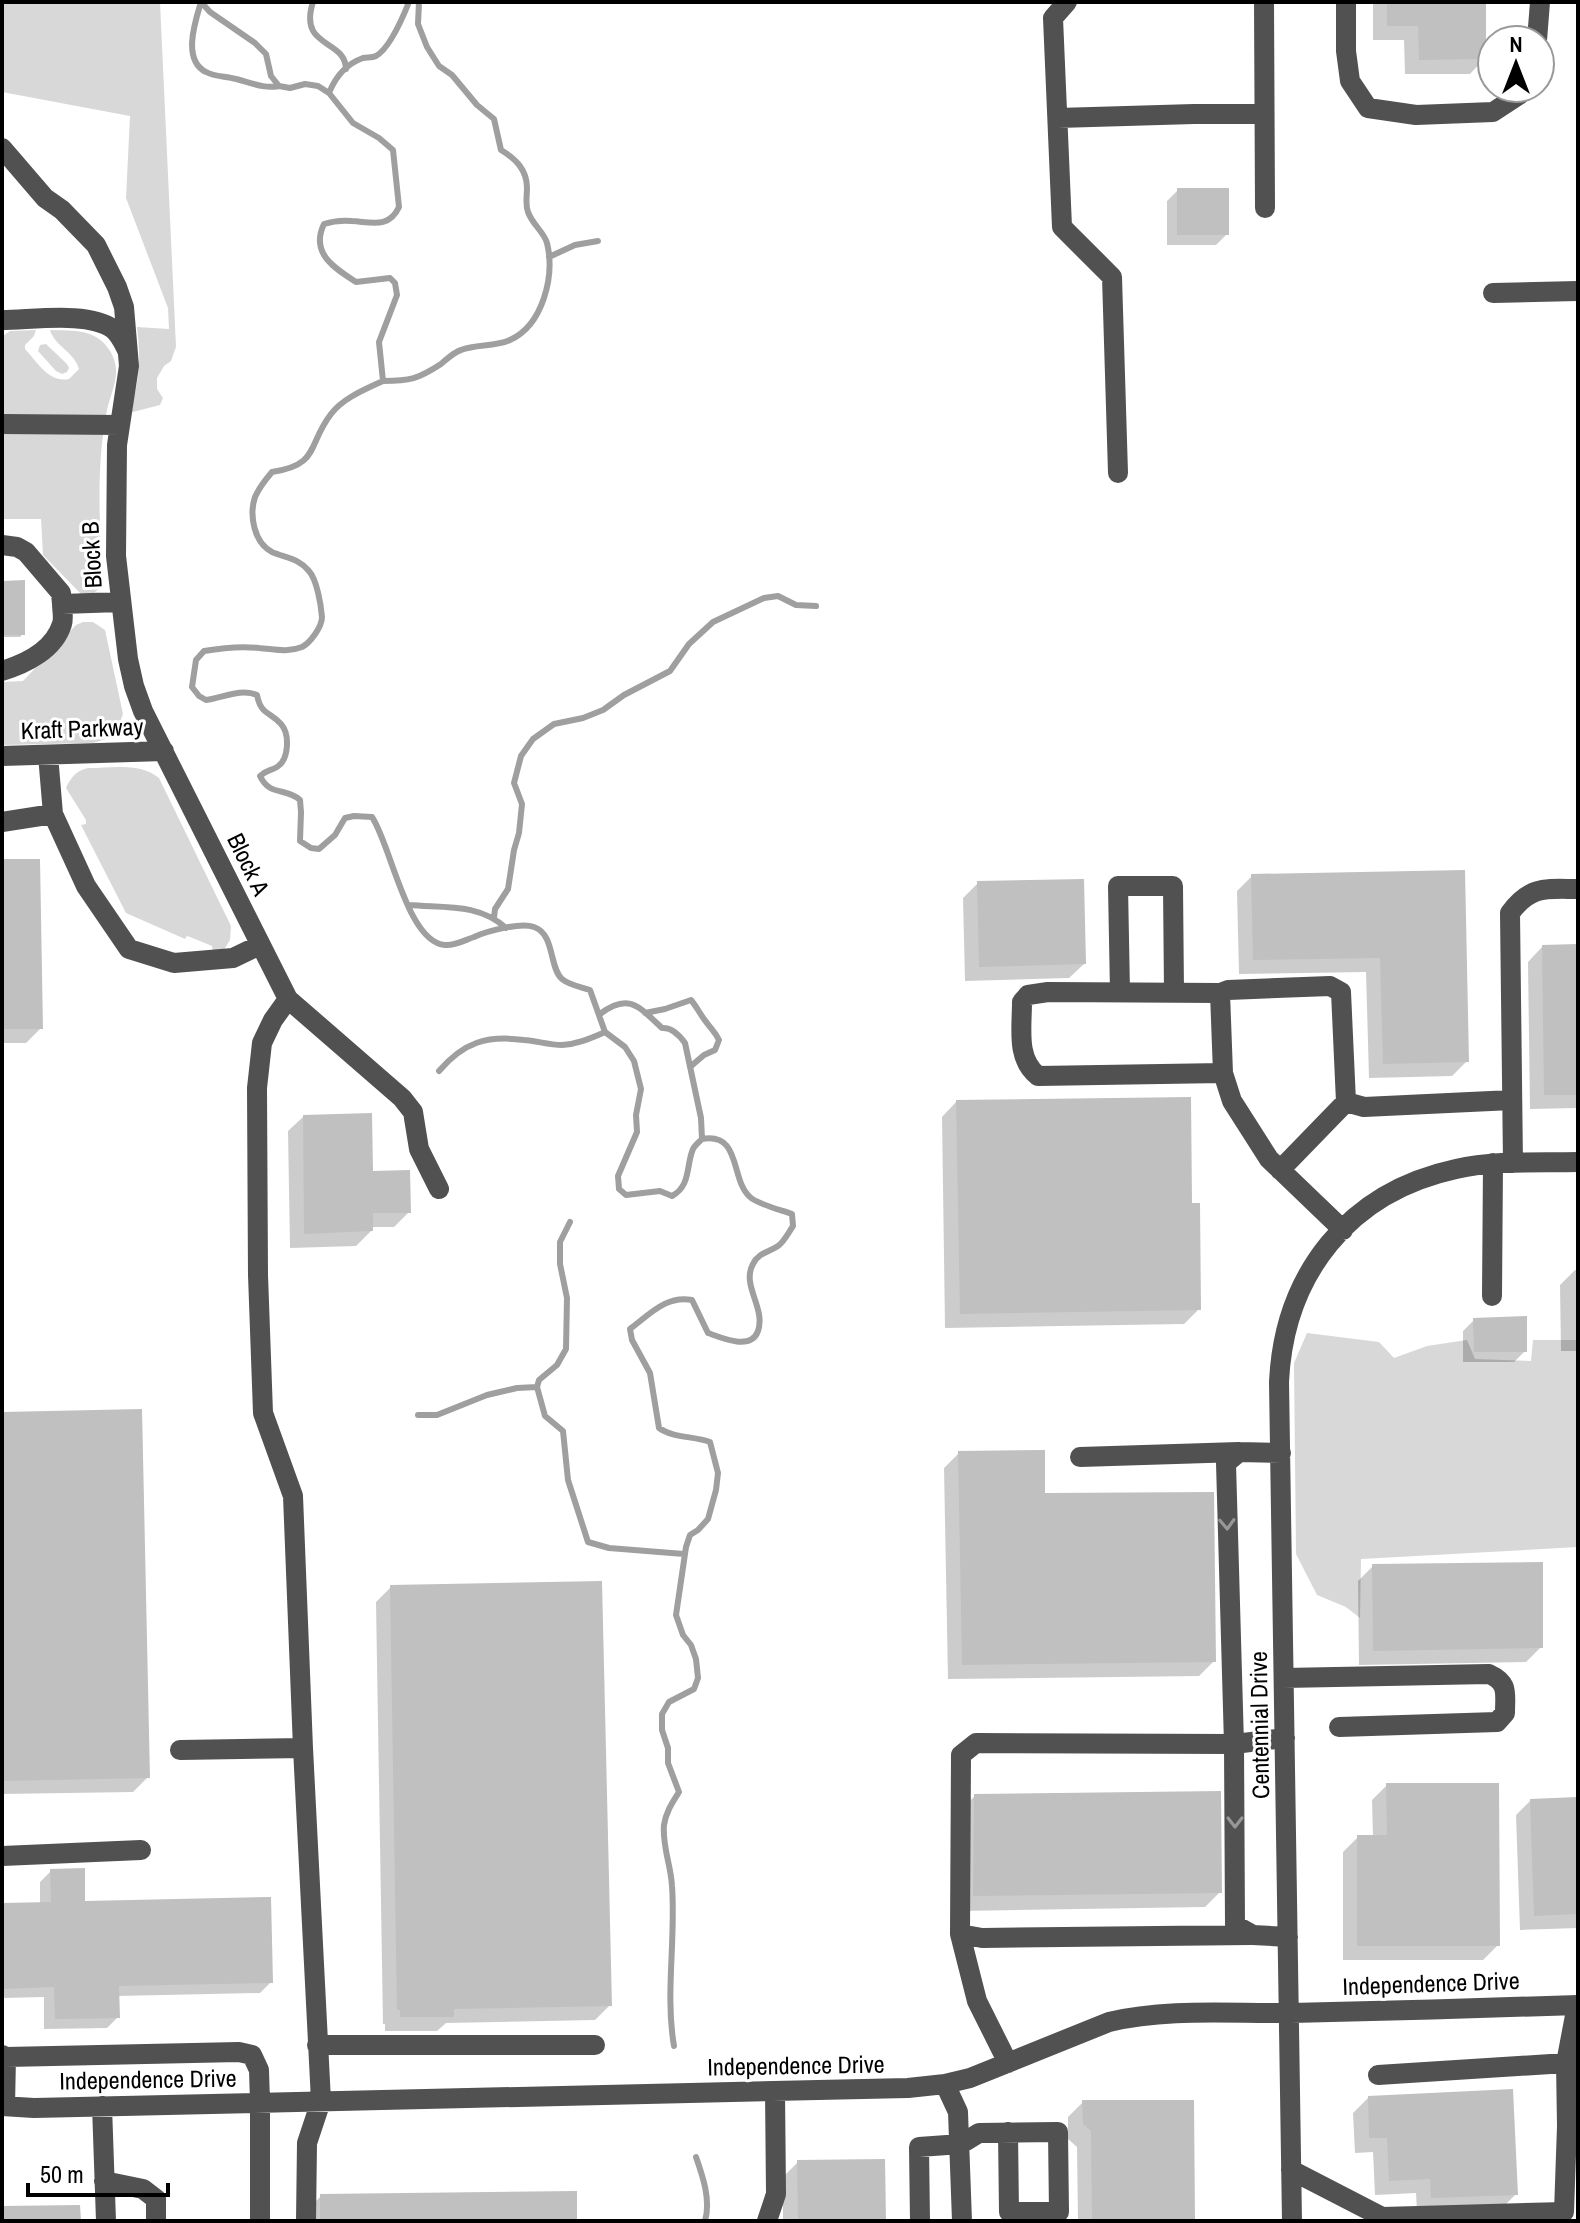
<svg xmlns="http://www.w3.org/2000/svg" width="1580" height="2223" font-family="'Archivo Narrow',sans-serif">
  <rect width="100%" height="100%" fill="#fff"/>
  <path fill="#d8d8d8" d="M2,2h158l16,345 -5,14 -7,5 -7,12v11l6,9 -3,7 -31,8c11,-33 12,-51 8,-86l32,2 -1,-21 -42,-110 4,-82 -128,-24z
    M36,330l-2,6 -9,9v4c13,14 24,34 44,30l10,-10c-5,-18 -24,-22 -29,-39 23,1 46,-2 60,21 14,23 0,40 -4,64 -10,55 -6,110 -4,166l2,4 -10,8 -13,1 -38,-39 -2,-36h-39v-178l1,-5 7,-5z
    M46,344l21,20 2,4 -2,4 -5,2 -6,-3 -18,-20 2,-6z
    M83,622h10l12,8 18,84 -6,16 -8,8 -16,5 -91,2v-63l21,-1 53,-56z
    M88,768c23,0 52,-6 71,10l72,148 -1,14 -8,13 -9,-1 -1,-6 -22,-9 -3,-1 -2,3 -59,-26 -45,-88 5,-1v-4l-20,-32c5,-11 10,-17 22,-20z
    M1307,1333l72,9 15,16 33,-12 40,-6 8,19 56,2 2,-21h45v207l-217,12 -1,59 -14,-11 -29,-12 -21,-41 -2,-191z"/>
  <path fill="#0003" d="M1373,2h111v57l-14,15h-65l-1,-34h-31z
    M1178,190l49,44 -11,11h-49v-44z
    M2,583l21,51 -3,3h-18z
    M2,861l39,167 -15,15h-24z
    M1463,872l4,189 -15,15 -83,2 -3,-106 -127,2 -2,-83 15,-15z
    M978,883l106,81 -15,14 -104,3 -2,-83z
    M1578,946v162l-48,1 -2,-147 14,-15z
    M956,1102l234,103 9,104 -15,15 -239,4 -3,-211z
    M303,1117l68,56 38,39 -15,15h-23v4l-15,15 -66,2 -2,-117z
    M1575,1270h3v81h-17l-1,-66z
    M1474,1320l51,31 -11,11h-51v-31z
    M2,1414l146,363 -15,15 -131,2z
    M959,1453l84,42 171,166 -15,15 -251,3 -4,-211z
    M1373,1566l168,81 -15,15 -167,3 -1,-84z
    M391,1587l219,418 -15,15 -149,3 -9,8h-52v-7h-2l-7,-422z
    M1387,1785l111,160 -15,15h-140v-108l15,-15h15l-1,-37z
    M975,1796l245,96 -15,15 -246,4 1,-101z
    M1578,1799v129l-58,2 -4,-115 15,-15z
    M51,1871l32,32 188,79 -11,11 -143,3 1,21 -11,11 -63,1v-32l-42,1v-93l38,-1v-22z
    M1368,2098l148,96 -15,15 -84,3 -1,-19 -41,2 -2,-43 -18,1 -2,-40z
    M1083,2102l110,119h-115l-1,-74 -9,-8v-22z
    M798,2162l86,59h-101v-44z
    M321,2196l254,25h-269v-10z"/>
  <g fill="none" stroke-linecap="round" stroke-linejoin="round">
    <path stroke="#9f9f9f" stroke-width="6" d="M201,2l9,10 45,31 11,11 5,22 8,10 11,2 15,-4 13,2 11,7 24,30 26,15 14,12 6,57c-10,22 -28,15 -47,14 -10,-1 -19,0 -28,3 -14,29 10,44 32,58l34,-4 5,5 2,12 -18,47 4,39c-17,8 -40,17 -52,33 -24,31 -11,51 -59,58 -6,7 -13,16 -17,25 -6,18 -1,46 17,55 14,6 26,6 37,19 8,9 12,34 13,46 0,10 -12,26 -20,30 -15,6 -28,2 -43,1 -17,-2 -38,0 -55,3l-8,9 -4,27 7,9 7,4c17,-2 34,-12 51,-5 4,20 12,16 24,29 9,10 8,36 -4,43 -7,4 -11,3 -17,9 10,21 26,11 40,24l1,12 -1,29 11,7 8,1 16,-14 10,-17 9,-2 18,1c19,28 35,125 73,128 10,1 20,-5 29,-8 13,-6 47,-15 60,-10 21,7 15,41 28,52 7,6 19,8 28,11l15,42 20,15 9,14 7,28 -5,26 1,17 -19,44 1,13 7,6 34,-4 12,5c19,-10 14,-31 21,-47 2,-4 6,-7 9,-10 40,-7 28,41 48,58 7,7 31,13 42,17l1,12c-4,6 -9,16 -15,20 -9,6 -20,7 -25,18 -12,21 13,44 5,67 -7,20 -36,7 -50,2l-16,-33c-26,-5 -43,15 -62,29l2,11 18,33 9,55c14,10 35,8 51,14l8,31 -2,17 -8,29 -10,11 -8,5 -4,12 -10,68 7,20 8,10 5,14 2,19 -4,11 -25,13 -7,12v16l6,18v15l11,29c-7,11 -13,20 -15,33 -2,21 7,40 8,61 4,53 -7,108 2,160
      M201,2c-6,20 -19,58 5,70 9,5 20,4 30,7 16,4 28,10 43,7
      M313,2c-15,47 32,36 33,67
      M329,93c6,-15 17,-29 34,-35 4,-1 9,0 13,-2 14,-8 27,-39 33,-54
      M549,257l26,-12 23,-4
      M383,381c27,0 35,-2 58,-17 6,-5 13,-12 20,-14 15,-6 34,-3 49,-10 33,-15 45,-64 37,-97 -3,-11 -15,-19 -19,-31 -3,-8 -1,-15 -1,-24 0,-18 -11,-29 -26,-38l-7,-31 -17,-14 -25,-30 -13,-9 -12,-19 -9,-23 1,-22
      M409,905c35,3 70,-2 97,23
      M494,918l1,-9 13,-20 6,-39 5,-17 3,-29 -8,-21 7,-27 12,-17 21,-15 29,-6 20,-8 21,-15 46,-24 19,-27 24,-22 51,-24 14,-2 18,9 20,1
      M645,1013l20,-4 26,-9c6,7 10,16 16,23 5,7 8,9 12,17l-4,10 -11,5 -14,12
      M600,1014c29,-22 39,-7 62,14 10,-1 18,8 23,15l16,75 1,21
      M439,1071c25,-29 48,-36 85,-31 13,1 25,5 38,5 16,-1 29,-7 43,-13
      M570,1222l-10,20v22l7,34 -1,51 -9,16 -18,15 -2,7 8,29 18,15 5,49 20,62 21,6 75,6
      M418,1415h19l50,-20 30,-7 20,-1
      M696,2157c7,20 15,43 9,64"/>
  </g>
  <path fill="#c0c0c0" d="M1387,2h99v57l-67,1 -1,-34h-31z
    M1177,188h52v47h-52z
    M25,580v55h-23v-54z
    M2,859h38l3,170h-41z
    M1465,870l4,192 -86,2 -3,-106 -127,2 -2,-86z
    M1084,879l2,85 -107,3 -2,-86z
    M1578,944v151h-34l-2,-150z
    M1191,1097l1,106h8l1,107 -241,4 -4,-214z
    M372,1113l1,58 37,-1 1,43h-38v18l-69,3 -1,-119z
    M1527,1316v36h-53l-1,-34z
    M142,1409l8,369 -148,3v-369z
    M1045,1450v43l169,-1 2,170 -254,3 -4,-214z
    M1543,1562v86l-170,3 -1,-87z
    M602,1581l10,425 -158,3v8h-54v-7h-3l-7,-425z
    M1386,1783h113l1,163h-143v-111h30z
    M1221,1791l1,102 -249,3 1,-102z
    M1578,1797v117l-44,2 -4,-117z
    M85,1868v33l186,-4 2,86 -154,3 1,32 -59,1h-6l-1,-32 -52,2v-86l49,-1 -1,-33z
    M1513,2089l5,106 -87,3 -1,-19 -41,2 -2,-43h-18l-1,-42z
    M1082,2100h112l1,121h-103l-1,-90 -8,-7z
    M885,2159l1,62h-88l-1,-61z
    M577,2191v30h-257v-27z
    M80,2205l1,16h-79v-15z"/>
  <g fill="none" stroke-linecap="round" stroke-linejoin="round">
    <path stroke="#515151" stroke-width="20" d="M1067,2l-14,16 9,209 50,50 6,196
      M1264,2l1,206
      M1346,2v49l4,30 18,27 48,7 77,-3 26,-17 4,-7
      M1537,40l3,-38
      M1058,118l136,-4h70
      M2,148l43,50 17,12 34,35 21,42 7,20 5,59 -12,79 -1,111 12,103 6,27 9,25 145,288 114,99 11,14 6,37 20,40
      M1493,293l85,-2
      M2,320c30,0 87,-9 111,9 7,6 10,13 14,21
      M2,424l118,1
      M2,545l15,2 9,5 35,41 1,11 58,-2
      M2,671c23,-7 52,-21 60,-47 2,-6 0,-14 0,-20
      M48,755l5,59 33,72 43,63 45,14 59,-5 27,-13
      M2,756l162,-5
      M2,822l51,-8
      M1120,992l-2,-106h55l1,106
      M1220,993l-172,-1 -20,3 -6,7c0,26 -6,57 16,74l185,-3
      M288,999l-15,21 -11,23 -5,45 1,187 5,138 30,83 10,252
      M1513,1163l-3,-250c21,-28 36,-24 68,-24
      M1280,1170l66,-68
      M1343,1230l-74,-71 -37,-58 -9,-28 -3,-80 8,-3 102,-4 11,6 5,110 18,5 148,-7
      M1492,1296l1,-133
      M1239,1452l-13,11 8,281 1,181 18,10 35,2
      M1080,1457l159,-5 42,1
      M1284,1678l205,-4c20,9 16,19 16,39l-8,9 -158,5
      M180,1750l123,-2 18,353 -14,42 -1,78
      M2,1856l139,-6
      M960,1934l22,4 270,-3
      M317,2045h278
      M2,2055l4,2 -1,49
      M6,2057l233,-5 13,3 7,15 1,32v119
      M1008,2063l-31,-62 -17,-67 1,-179 15,-12 258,1 51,-6
      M1378,2075l188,-12
      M945,2084l13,28 4,109
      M2,2106l32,2 874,-20 37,-4 25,-6 139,-56c59,-14 122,-8 182,-9 96,-2 191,-5 287,-8
      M102,2106l4,115
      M1291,2170l91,47 1,4
      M104,2181l39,8 13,10v22
      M1382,2217l182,-5 3,-86 -1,-63 11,-58
      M767,2221l9,-27 -1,-103
      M920,2221l-1,-74 42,-3 18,-11 79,-1 1,80h-50l-1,-80
      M1292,2221l-13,-839c5,-108 70,-190 177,-213 40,-9 82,-6 122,-7"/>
  </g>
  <defs><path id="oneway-chevron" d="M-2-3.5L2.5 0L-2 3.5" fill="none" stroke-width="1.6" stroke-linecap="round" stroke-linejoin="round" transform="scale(2)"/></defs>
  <g stroke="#979797">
    <use href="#oneway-chevron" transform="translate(1227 1524) rotate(88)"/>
    <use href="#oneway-chevron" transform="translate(1235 1822) rotate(90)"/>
  </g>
  <g text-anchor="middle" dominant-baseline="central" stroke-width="6" stroke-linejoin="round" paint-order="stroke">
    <g font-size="24" fill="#000" stroke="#fff">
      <text transform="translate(91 555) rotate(-93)">Block B</text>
      <text transform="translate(82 728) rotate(-2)">Kraft Parkway</text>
      <text transform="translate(249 864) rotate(64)">Block A</text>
      <text transform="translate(1259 1725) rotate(-91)">Centennial Drive</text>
      <text transform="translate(1431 1983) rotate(-2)">Independence Drive</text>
      <text transform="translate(796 2065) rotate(-1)">Independence Drive</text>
      <text transform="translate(148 2079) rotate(-1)">Independence Drive</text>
    </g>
  </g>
  <rect width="1580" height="2223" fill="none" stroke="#000000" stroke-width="8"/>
  <g transform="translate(1516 64)"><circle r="38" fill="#ffffff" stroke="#999999" stroke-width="2"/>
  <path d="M0-6L14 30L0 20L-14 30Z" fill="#000000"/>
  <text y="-12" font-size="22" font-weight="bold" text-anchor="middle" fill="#000000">N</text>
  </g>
  <path d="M28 2183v12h140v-12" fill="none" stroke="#000000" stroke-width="4"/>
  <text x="40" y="2183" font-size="24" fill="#000000" stroke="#ffffff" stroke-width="6" paint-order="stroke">50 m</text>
</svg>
